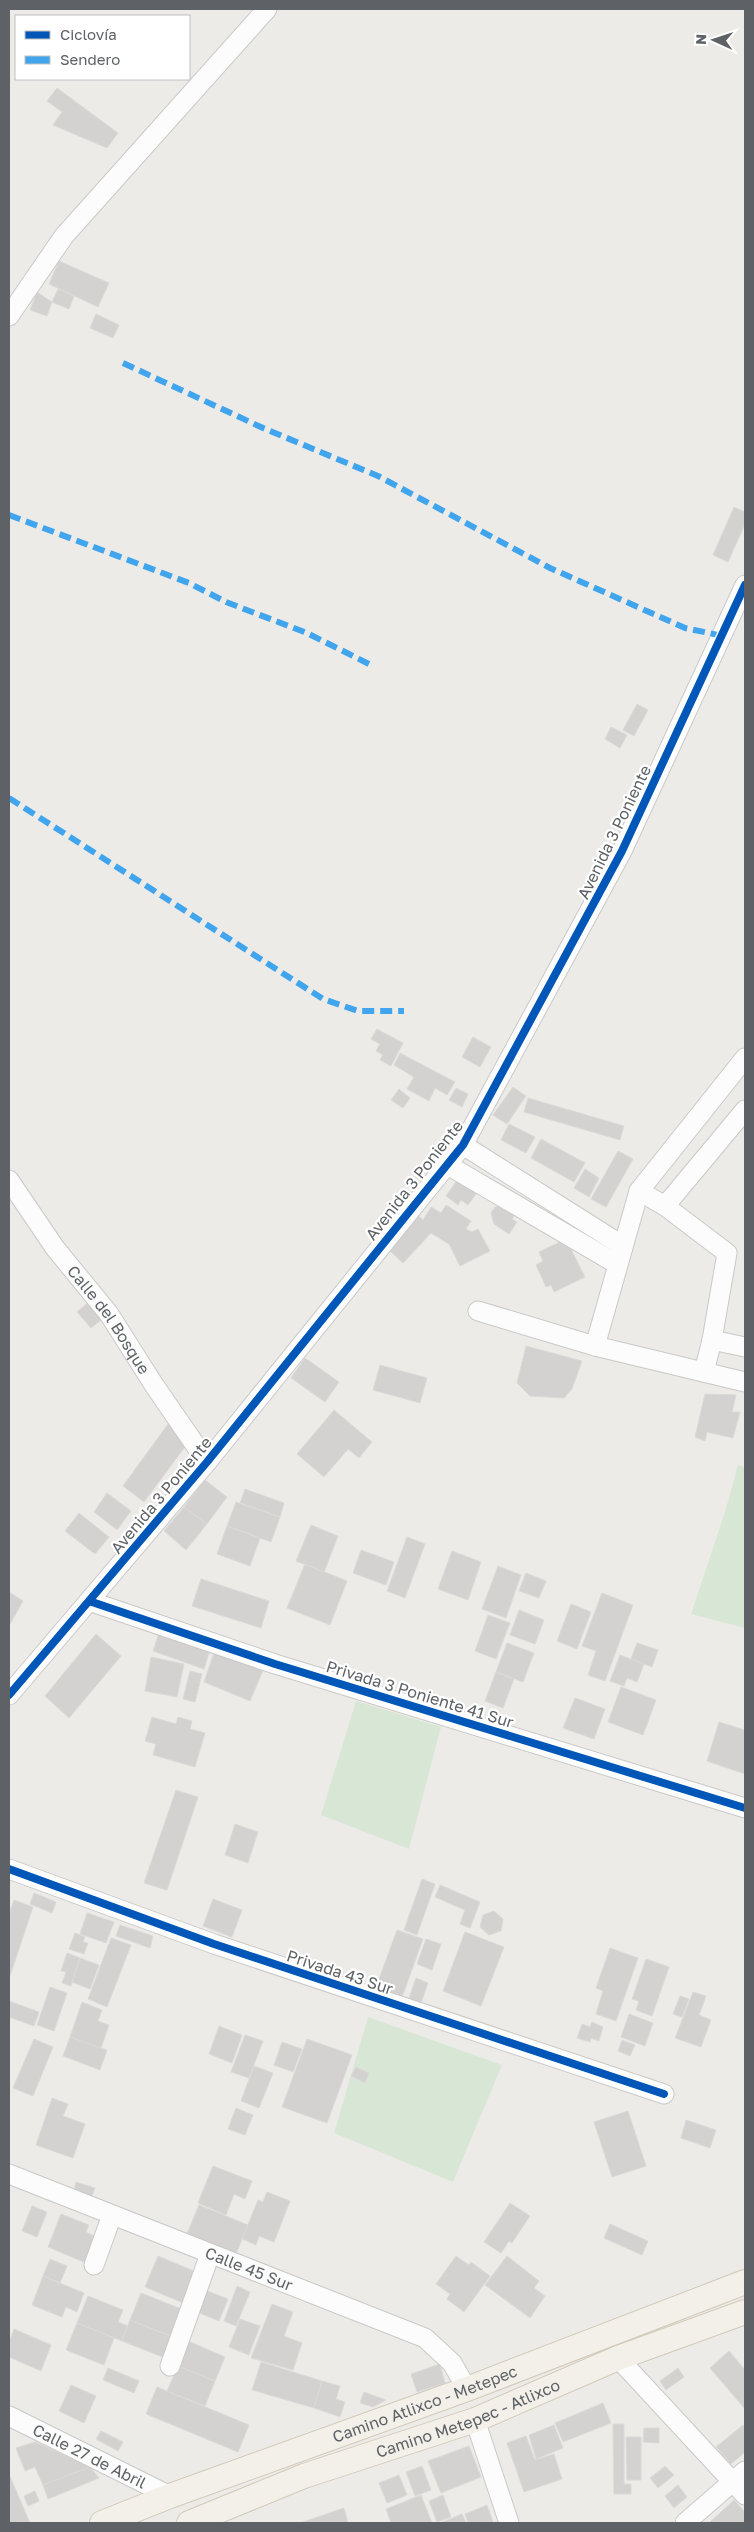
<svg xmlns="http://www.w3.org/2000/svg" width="754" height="2532" font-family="'Golos Text',sans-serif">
  <rect width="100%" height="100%" fill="#edebe8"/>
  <path fill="#d8e7d5" d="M738,1465l7,2v161l-54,-14 34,-102z
    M356,1701l85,26 -32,122 -88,-34z
    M368,2017l134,48 -49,117 -119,-49z"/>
  <path fill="#d4d2d1" stroke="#dcdad8" d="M57,88l61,45 -11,15 -54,-23 9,-13 -15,-11z
    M59,261l50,22 -11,24 -49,-23z
    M58,289l16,7 -5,13 -17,-7z
    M37,292l15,10 -5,14 -17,-6z
    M96,314l23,11 -6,13 -23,-10z
    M734,507l11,5v12l-17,38 -15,-7z
    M637,704l11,6 -14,26 -11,-6z
    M611,727l16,8 -7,13 -15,-9z
    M377,1029l26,14 -12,23 -11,-6 3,-5 -7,-4 4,-7 -9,-5z
    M473,1037l18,10 -11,20 -18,-10z
    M400,1053l55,29 -8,13 -12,-7 -6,13 -22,-12 7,-12 -20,-12z
    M513,1087l13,9 -19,28 -14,-9z
    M456,1088l12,6 -6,13 -13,-7z
    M399,1089l11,9 -7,10 -12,-8z
    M528,1098l96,28 -4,14 -96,-28z
    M509,1124l26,13 -9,16 -25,-13z
    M541,1139l44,24 -11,19 -43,-24z
    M618,1151l15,8 -27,48 -15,-8z
    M585,1169l14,9 -10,19 -15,-9z
    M460,1176l19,14 -11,15 -7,-5 -3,5 -12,-9z
    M446,1205l25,16 -5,8 6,3 6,-3 12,22 -30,15 -11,-22 -18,-11 -28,30 -16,-15 30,-34 6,6 8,-13 10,6z
    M508,1205l9,6 -5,8 5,3 -8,12 -15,-10 -3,-11 4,-6z
    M566,1239l19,38 -31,15 -3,-7 -5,2 -10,-22 7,-4 -4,-9z
    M91,1300l14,17 -14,11 -14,-16z
    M526,1346l56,15 -10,28 -8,9 -34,-2 -13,-13z
    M305,1358l34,24 -14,20 -34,-24z
    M380,1365l47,13 -7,25 -47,-13z
    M705,1394l31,1 -4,17h8l-7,26 -26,-6 -2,9 -10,-4z
    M334,1410l38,32 -13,16 -11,-9 -24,28 -27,-23z
    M168,1424l22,16 -46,62 -21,-16z
    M205,1480l22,17 -20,27 -23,-17z
    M245,1489l39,14 -4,14 -40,-14z
    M107,1493l24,18 -14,19 -23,-18z
    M236,1502l44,15 -9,25 -44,-16z
    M184,1507l23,17 -21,26 -22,-19z
    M79,1513l30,24 -14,17 -30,-23z
    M311,1525l27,11 -14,36 -28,-11z
    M227,1526l33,12 -10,28 -33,-12z
    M407,1537l18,7 -20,54 -18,-7z
    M361,1550l33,12 -8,23 -33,-12z
    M452,1551l29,11 -13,38 -30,-11z
    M305,1564l42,17 -17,44 -43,-17z
    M498,1566l23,9 -15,43 -24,-9z
    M526,1573l20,8 -7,17 -20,-7z
    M201,1579l68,22 -8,27 -69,-22z
    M9,1592l14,9 -14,25z
    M602,1593l31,12 -28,76 -17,-6 8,-24 -14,-5z
    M571,1604l20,8 -14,37 -20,-8z
    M519,1610l25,10 -9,24 -25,-9z
    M488,1615l22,8 -14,36 -21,-8z
    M159,1633l51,17 -6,19 -51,-18z
    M96,1634l25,22 -52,62 -24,-22z
    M507,1643l27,10 -11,29 -27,-10z
    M637,1643l21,7 -6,17 -21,-8z
    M215,1650l49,18 -14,33 -46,-19z
    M620,1655l24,9 -7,18 -10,-4 -3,8 -14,-5z
    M151,1657l33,7 -7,33 -32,-6z
    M190,1671l12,3 -7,28 -12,-3z
    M496,1672l18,7 -11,29 -18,-7z
    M621,1687l35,13 -13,35 -35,-13z
    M575,1698l30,11 -11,30 -31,-11z
    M152,1717l24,7 2,-7 14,4 -2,8 15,4 -10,34 -42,-12 3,-11 -11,-3z
    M719,1722l26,8v44l-38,-13z
    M176,1790l22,7 -31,93 -23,-7z
    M235,1824l23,8 -10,31 -23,-8z
    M422,1879l13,5 -18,51 -13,-5z
    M440,1885l40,17 -10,26 -10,-4 5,-14 -30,-13z
    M34,1893l22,9 -4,11 -22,-9z
    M213,1899l29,11 -10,27 -29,-11z
    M14,1900l19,7 -24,72v-65z
    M494,1911l9,8 -2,12 -12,4 -9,-8 3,-12z
    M87,1913l27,9 -8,21 -26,-9z
    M120,1925l33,11 -3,12 -34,-12z
    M397,1930l26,9 -22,61 -26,-10z
    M465,1932l39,15 -23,59 -38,-15z
    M75,1933l10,4 -2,5 5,1 -4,11 -15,-5z
    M111,1938l20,7 -24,62 -19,-8z
    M426,1939l15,5 -9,26 -15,-6z
    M610,1948l28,10 -22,63 -20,-7 7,-23 -7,-3z
    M67,1953l13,5 -9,28 -9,-3 4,-11 -5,-1z
    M80,1958l19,7 -9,24 -18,-7z
    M646,1959l23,8 -17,49 -16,-6 3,-9 -7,-2z
    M416,1978l12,5 -7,20 -12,-5z
    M50,1987l17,6 -13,38 -17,-6z
    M693,1992l13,4 -7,19 12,5 -10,27 -26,-9z
    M680,1996l9,3 -7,18 -9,-3z
    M9,2001l30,11 -5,14 -25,-9z
    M82,2002l20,8 -4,11 11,4 -8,23 -31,-11z
    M629,2014l24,9 -8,23 -24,-9z
    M592,2022l11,5 -4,14 -8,-3 -1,4 -13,-4 5,-14 8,3z
    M219,2026l23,9 -10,28 -23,-9z
    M245,2035l18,6 -14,37 -18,-6z
    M70,2037l37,13 -7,20 -37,-14z
    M34,2039l19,8 -20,49 -20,-8z
    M307,2039l45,16 -25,68 -45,-16z
    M622,2040l13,5 -5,11 -12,-5z
    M282,2042l20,7 -9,23 -19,-7z
    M254,2066l19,7 -14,35 -18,-7z
    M356,2067l13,6 -4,10 -14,-7z
    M52,2098l16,6 -5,12 22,8 -12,34 -37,-13z
    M236,2108l17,7 -8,20 -17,-6z
    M628,2111l18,55 -34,11 -18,-55z
    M686,2120l30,10 -6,18 -29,-10z
    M213,2166l39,15 -7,18 -11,-5 -8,21 -28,-12z
    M76,2182l19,6 -4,11 -18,-6z
    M267,2192l23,9 -16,41 -15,-6 -3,9 -14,-6 16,-39 5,2z
    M510,2203l20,13 -18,27 -3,-2 -8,12 -17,-11z
    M199,2205l49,20 -12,29 -49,-20z
    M32,2206l15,6 -10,25 -15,-6z
    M61,2214l28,11 -3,7 15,7 -10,26 -43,-18z
    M610,2224l38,17 -6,14 -38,-17z
    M158,2256l43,18 -13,31 -43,-18z
    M456,2256l13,9 2,-3 19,14 -26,36 -17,-13 3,-5 -14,-10z
    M507,2256l32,25 -5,7 11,8 -15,22 -45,-33z
    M50,2259l17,7 -7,17 -17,-7z
    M43,2276l41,17 -7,19 -11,-5 -4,10 -30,-12z
    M237,2286l13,6 -14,34 -12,-5z
    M205,2290l23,9 -9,22 -22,-9z
    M141,2293l43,17 -11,27 -43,-17z
    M88,2296l35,14 -5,12 10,4 -6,15 -45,-18z
    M272,2304l21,8 -9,24 18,7 -9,27 -42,-12z
    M240,2319l20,7 -11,29 -20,-8z
    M130,2320l43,17 -8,21 -43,-17z
    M77,2323l37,15 -10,27 -38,-15z
    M14,2329l37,16 -10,26 -32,-14v-15z
    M188,2341l37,16 -10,24 -37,-15z
    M729,2351l16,19v39l-35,-41z
    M261,2362l61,19 -8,27 -62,-18z
    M440,2364l5,19 -28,9 -6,-18z
    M178,2366l37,15 -10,25 -38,-15z
    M108,2368l31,13 -5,12 -31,-13z
    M678,2368l6,9 -18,13 -6,-9z
    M322,2381l18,5 -4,13 9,3 -5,15 -26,-9z
    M71,2385l25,11 -12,27 -25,-12z
    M157,2387l92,38 -11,27 -92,-38z
    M364,2392l22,8 -13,7 -13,-4z
    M603,2403l8,20 -48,19 -8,-19z
    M613,2424h11v60h7v10h-17z
    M554,2425l9,23 -27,11 -7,-24z
    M743,2425l2,2v25l-14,12 -15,-17z
    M644,2428h15v15l-16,-1z
    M101,2431l22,11 -5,9 -22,-12z
    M526,2436l9,24 19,-6 8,25 -38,13 -17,-49z
    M626,2437h15v43h-14z
    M35,2442l55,25 -47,18 -8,-18 -10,4 -9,-23z
    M469,2446l12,31 -40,16 -13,-32z
    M422,2466l9,24 -16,6 -9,-24z
    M665,2466l9,9 -16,13 -8,-10z
    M90,2467l9,11 -51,21 -5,-14z
    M9,2474l21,49h-21z
    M399,2475l8,20 -20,8 -8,-20z
    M678,2485l9,12 -13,11 -9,-12z
    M35,2491l4,10 -11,5 -4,-10z
    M421,2495l11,28h-41l-5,-14z
    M443,2495l8,22 -14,5 -8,-21z
    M734,2500l11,12v11h-36z
    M487,2505l6,17 -25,1 -3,-9z
    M344,2508l4,15h-48z
    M462,2514l4,9h-26z"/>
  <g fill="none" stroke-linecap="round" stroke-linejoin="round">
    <defs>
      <g id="minor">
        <path d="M9,316l55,-80 203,-227"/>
        <path d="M463,1145l160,101"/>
        <path d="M446,1164l171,100"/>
        <path id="s1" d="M9,1180l46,68 54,66 45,71 53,77"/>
        <path d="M639,1191l26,15 62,47 -15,87 -8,32"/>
        <path d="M665,1206l80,-96"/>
        <path d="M478,1311l117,35 150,36"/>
        <path d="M712,1340l33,7"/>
        <path d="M595,1346l44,-155 106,-133"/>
        <path d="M89,1601l186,63 470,144"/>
        <path d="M9,1695l198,-233 256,-317 159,-294 123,-266"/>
        <path d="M9,1869l205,75 450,150"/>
        <path id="s2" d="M9,2174l416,164 27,25 15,26"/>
        <path d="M94,2265l18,-50"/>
        <path d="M618,2358l127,137"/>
        <path d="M170,2366l40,-112"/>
        <path id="s3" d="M9,2416l161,80"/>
        <path d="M475,2420l34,103"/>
        <path d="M685,2523l60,-52"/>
      </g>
      <g id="major">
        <path id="s4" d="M102,2523l68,-27 297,-107 278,-107"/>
        <path id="s5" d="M189,2523l115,-47 171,-56 143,-62 127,-46"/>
      </g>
    </defs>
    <use href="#minor" stroke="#c9c9c8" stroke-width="21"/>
    <use href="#major" stroke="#d2c9b9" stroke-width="26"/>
    <use href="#minor" stroke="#fcfcfc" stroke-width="19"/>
    <use href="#major" stroke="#f2f0e9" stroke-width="24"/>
    <path stroke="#41a5ee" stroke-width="6" stroke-dasharray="12 6" stroke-linecap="butt" d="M123,363l140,65 115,48 172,92 135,60 38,8
      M9,515l180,68 37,19 81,31 62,31
      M9,798l314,201 35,12h46"/>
    <defs>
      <path id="cycleway" d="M89,1601l186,63 470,144
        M9,1695l198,-233 256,-317 159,-294 123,-266
        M9,1869l205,75 450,150"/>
    </defs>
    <use href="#cycleway" stroke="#fff" stroke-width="11"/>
    <use href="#cycleway" stroke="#0057b8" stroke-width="8"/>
  </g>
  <g text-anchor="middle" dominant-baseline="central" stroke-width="4.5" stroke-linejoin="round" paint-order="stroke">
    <g font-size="16" fill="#5e6165" stroke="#fff">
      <text transform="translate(614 832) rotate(-64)">Avenida 3 Poniente</text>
      <text transform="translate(414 1180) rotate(-52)">Avenida 3 Poniente</text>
      <text stroke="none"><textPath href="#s1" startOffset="172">Calle del Bosque</textPath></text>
      <text transform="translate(161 1495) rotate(-50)">Avenida 3 Poniente</text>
      <text transform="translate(420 1694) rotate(17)">Privada 3 Poniente 41 Sur</text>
      <text transform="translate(340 1972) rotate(18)">Privada 43 Sur</text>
      <text stroke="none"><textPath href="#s2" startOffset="258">Calle 45 Sur</textPath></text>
      <text stroke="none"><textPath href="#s4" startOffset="344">Camino Atlixco - Metepec</textPath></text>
      <text stroke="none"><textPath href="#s5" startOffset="298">Camino Metepec - Atlixco</textPath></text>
      <text stroke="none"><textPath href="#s3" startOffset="90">Calle 27 de Abril</textPath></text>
    </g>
  </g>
  <rect width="754" height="2532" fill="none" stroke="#5e6165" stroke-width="20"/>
  <rect x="15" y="15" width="175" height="65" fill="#ffffff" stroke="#bfc0c1"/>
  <rect x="25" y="31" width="25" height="8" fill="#0057b8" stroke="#bfc0c1"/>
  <text x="60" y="40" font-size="15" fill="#5e6165">Ciclovía</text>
  <rect x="25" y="56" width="25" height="8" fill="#41a5ee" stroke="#bfc0c1"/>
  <text x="60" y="65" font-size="15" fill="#5e6165">Sendero</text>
  <g transform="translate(714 40) rotate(273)" stroke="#ffffff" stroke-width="4" paint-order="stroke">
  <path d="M0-4L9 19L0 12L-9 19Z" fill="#5e6165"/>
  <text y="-8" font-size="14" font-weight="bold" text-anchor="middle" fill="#5e6165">N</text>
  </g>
</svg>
